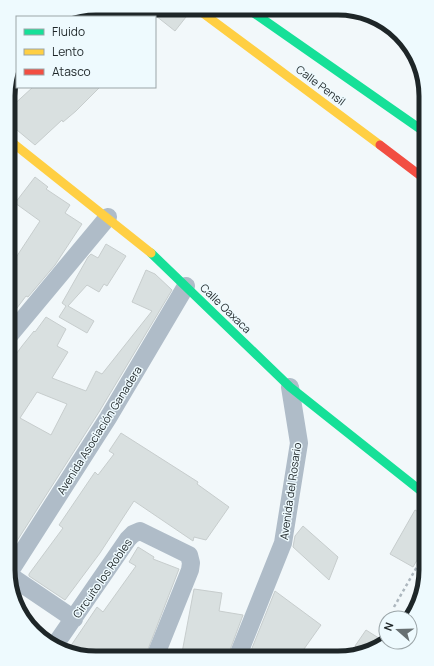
<svg xmlns="http://www.w3.org/2000/svg" width="434" height="666" font-family="Manrope,sans-serif">
  <rect width="100%" height="100%" fill="#f2f8fa"/>
  <path fill="#d9e0e0" stroke="#c7cdcd" fill-rule="evenodd" d="M151,12h28l7,5 -11,14z
    M33,87h67l-24,24 -13,11 -1,-2 -27,25 -18,-15 -8,-2v-19z
    M35,177l13,10 -2,2 24,16 -5,8 17,11 -27,41 -27,32 -2,-1 -18,24v-41l9,-15 -4,-2 27,-41 -25,-18z
    M106,244l20,12 -19,30 -3,-2 -5,8 -12,-7 -19,21 26,15 -7,12 -28,-16 7,-11 -4,-3 26,-46 3,-3 7,4z
    M146,270l9,4 17,16 -73,122 -91,143v-190l14,-19 12,-15 1,1 11,-15 20,12 -9,17 11,6 -16,26 34,13 10,-20 6,3 50,-63 -20,-9zM37,392l30,12 -16,31 -31,-17z
    M121,433l77,49 -1,2 32,23 -23,33 -12,-3 -1,4 -59,-40 -34,52 -35,47 -36,-24v-2l34,-46 -4,-3 36,-53 3,3 16,-21 -5,-3z
    M415,510l11,6v29l-13,22 -23,-13z
    M303,526l35,31 -9,23 -36,-33 2,-11z
    M138,547l16,10 -1,2 26,10 -34,88h-61l-16,-7 29,-43 6,5 33,-46 -7,-4z
    M194,589l28,4 -3,18 24,4 -16,43h-46z
    M275,591l46,34 -17,24 13,9h-69z
    M366,630l19,12 -13,9 -7,2 -10,-7z"/>
  <g fill="none" stroke-linecap="round" stroke-linejoin="round">
    <path stroke="#adb7be" stroke-width="2.5" stroke-dasharray="3 3" stroke-linecap="butt" d="M394,607l32,-56"/>
    <path stroke="#afbcc8" stroke-width="18" d="M74,17l6,-4
      M14,68l3,-3
      M8,337l100,-120
      M9,573l99,-155 78,-132
      M9,575l65,44
      M55,645l73,-106 5,-5 7,-3 49,24 2,8 -1,7 -35,87
      M237,658l46,-115 16,-100 -9,-56"/>
    <path stroke="#16e098" stroke-width="9" d="M251,11l175,122
      M151,253l139,134 136,108"/>
    <path stroke="#ffcf43" stroke-width="9" d="M200,11l180,134
      M9,140l142,113"/>
    <path stroke="#f24e42" stroke-width="9" d="M380,145l46,35"/>
  </g>
  <g text-anchor="middle" dominant-baseline="central" stroke-width="3" stroke-linejoin="round" paint-order="stroke">
    <g font-size="11" fill="#1e2628" stroke="#eefafe">
      <text transform="translate(321 85) rotate(37)">Calle Pensil</text>
      <text transform="translate(226 308) rotate(44)">Calle Oaxaca</text>
      <text transform="translate(99 430) rotate(-58)">Avenida Asociación Ganadera</text>
      <text transform="translate(290 491) rotate(-82)">Avenida del Rosario</text>
      <text transform="translate(102 578) rotate(-55)">Circuito los Robles</text>
    </g>
  </g>
  <path d="M0 0H434V666H0ZM96 15H338A81 81 0 0 1 419 96V570A81 81 0 0 1 338 651H96A81 81 0 0 1 15 570V96A81 81 0 0 1 96 15Z" fill="#eefafe" fill-rule="evenodd"/>
  <path fill="none" stroke="#1e2628" stroke-width="5" d="M96 15H338A81 81 0 0 1 419 96V570A81 81 0 0 1 338 651H96A81 81 0 0 1 15 570V96A81 81 0 0 1 96 15Z"/>
  <rect x="16" y="16" width="140" height="72" fill="#eefafe" stroke="#9ba5a8"/>
  <rect x="24" y="29" width="20" height="6" fill="#16e098" stroke="#9ba5a8"/>
  <text x="52" y="36" font-size="12" fill="#1e2628">Fluido</text>
  <rect x="24" y="49" width="20" height="6" fill="#ffcf43" stroke="#9ba5a8"/>
  <text x="52" y="56" font-size="12" fill="#1e2628">Lento</text>
  <rect x="24" y="69" width="20" height="6" fill="#f24e42" stroke="#9ba5a8"/>
  <text x="52" y="76" font-size="12" fill="#1e2628">Atasco</text>
  <g transform="translate(398 630) rotate(290)"><circle r="19" fill="#eefafe" stroke="#9ba5a8"/>
  <path d="M0-3L7 15L0 10L-7 15Z" fill="#687072"/>
  <text y="-6" font-size="11" font-weight="bold" text-anchor="middle" fill="#1e2628">N</text>
  </g>
</svg>
